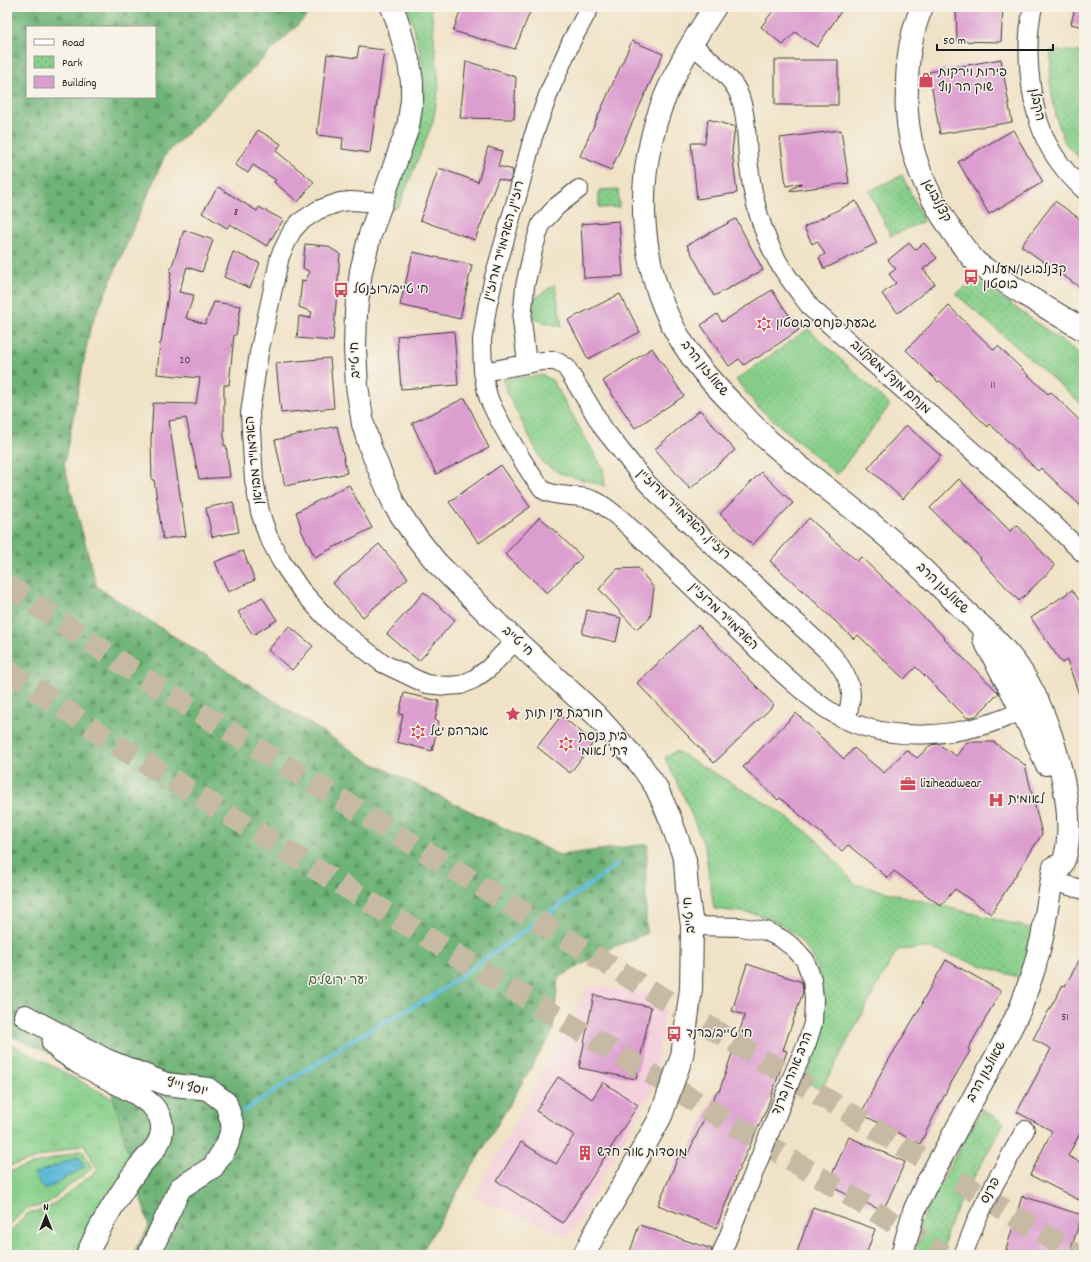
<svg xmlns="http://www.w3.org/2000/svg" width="1091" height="1262" font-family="Dekko,'Playpen Sans Hebrew',sans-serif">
  <defs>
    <pattern id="grass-tufts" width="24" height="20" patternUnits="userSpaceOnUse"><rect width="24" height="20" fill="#87cf8a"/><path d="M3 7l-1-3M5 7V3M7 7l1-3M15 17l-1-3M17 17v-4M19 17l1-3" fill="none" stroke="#74b176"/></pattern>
    <pattern id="forest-firs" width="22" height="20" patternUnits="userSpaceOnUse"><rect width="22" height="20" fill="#6db276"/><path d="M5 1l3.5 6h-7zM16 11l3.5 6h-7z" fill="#599060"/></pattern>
    <pattern id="park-dots" width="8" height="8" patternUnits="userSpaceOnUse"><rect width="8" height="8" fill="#87cf8a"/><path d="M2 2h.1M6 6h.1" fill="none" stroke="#74b176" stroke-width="1.8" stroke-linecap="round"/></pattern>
    <pattern id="water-waves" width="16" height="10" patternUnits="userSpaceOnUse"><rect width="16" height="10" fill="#5bbbda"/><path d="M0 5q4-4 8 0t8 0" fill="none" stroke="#4fa0ba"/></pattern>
  </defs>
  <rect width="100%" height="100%" fill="#f7f3e8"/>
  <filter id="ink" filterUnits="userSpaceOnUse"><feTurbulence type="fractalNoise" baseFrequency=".025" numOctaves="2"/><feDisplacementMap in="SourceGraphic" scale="8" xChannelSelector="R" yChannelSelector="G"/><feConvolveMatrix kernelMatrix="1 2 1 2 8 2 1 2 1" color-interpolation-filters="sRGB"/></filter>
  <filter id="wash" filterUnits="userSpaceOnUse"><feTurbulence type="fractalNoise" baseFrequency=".012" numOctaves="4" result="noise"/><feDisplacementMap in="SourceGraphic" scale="16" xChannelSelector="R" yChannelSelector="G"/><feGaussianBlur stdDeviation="0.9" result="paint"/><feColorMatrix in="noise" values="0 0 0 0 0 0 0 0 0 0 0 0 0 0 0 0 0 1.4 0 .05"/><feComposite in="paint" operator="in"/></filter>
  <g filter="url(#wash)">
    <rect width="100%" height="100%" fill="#f0e2c6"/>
    <path fill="#f4cfdc" d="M588,986l80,7 -15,95 -83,149 -96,-41 65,-115z"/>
    <path fill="url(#grass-tufts)" stroke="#527653" d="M7,1042l157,84 -78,129h-79v-20l21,-22 19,-4 51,-39 -14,-26 -77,23z"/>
    <path fill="url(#forest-firs)" stroke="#446749" fill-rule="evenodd" d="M7,7h309l-151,148 -75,174 -26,136 33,122 271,174 191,94 89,-11 -2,28v62l-35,14 -53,30 -5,53 -133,224h-288l17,-28 -38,-138 -30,-22 -74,-33zM27,27h128v70h-128z"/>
    <path fill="url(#park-dots)" stroke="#527653" d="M408,7h23l8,79 -6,36 -34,84 -17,8 35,-84 6,-35 -2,-38z
      M1051,50l33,2v111l-19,-20 -9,-26 -6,-34z
      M902,175l22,46 -33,15 -22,-45z
      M618,189l1,18 -20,1v-18z
      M976,279l108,78v49l-128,-112z
      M555,284l7,43 -29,-8 1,-20z
      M808,329l82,76 -53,70 -79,-68 -22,-27z
      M543,375l10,6 50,88 2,17 -46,-13 -16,-10 -35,-68 -5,-15z
      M676,751l95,55 42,30 42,48 183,46 -11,50 -100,-32 -30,2 -76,140 -16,-9 15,-48 4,-23 -4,-34 -9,-21 -14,-19 -18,-13 -22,-9 -43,-5 -9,-61 -20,-49 -20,-41z
      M982,1109l22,14 -42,76 -14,29 -6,27h-30l6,-25 11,-27z"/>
    <path fill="#87cf8a" stroke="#527653" d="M82,1150l10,18 -47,37 -20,4 -18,19v-56z"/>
    <path fill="url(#water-waves)" stroke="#3c6c7b" d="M78,1157l7,10 -40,23 -11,-16z"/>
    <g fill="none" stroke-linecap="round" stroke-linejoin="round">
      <path stroke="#5bbbda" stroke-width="4.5" d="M244,1111l106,-70 83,-45 185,-132"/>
    </g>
    <g id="blocks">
      <path fill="#dc9dcf" d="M462,7h70l-17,42 -62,-18z
        M776,7h68l-27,40 -22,-15 -12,13 -22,-18z
        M956,7h47l-2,35 -44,-1z
        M1075,7h9v20l-13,-3z
        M632,41l31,13 -52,116 -31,-14z
        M359,47l25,3 -14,103 -28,-4 1,-11 -26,-3 10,-81 30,4z
        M1001,59l11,63 -72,12 -11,-62z
        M775,60h63v45h-63z
        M466,61l50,16 -2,42 -54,-1z
        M708,119l27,8 -3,24 5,42 -40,6 -6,-56h14z
        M258,130l23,14 -5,7 38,31 -16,20 -24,-20 2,-2 -23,-15 -5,8 -13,-8z
        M841,130l8,53 -59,8v-1l12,-7 -16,3 -6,-48z
        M1013,130l30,52 -54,32 -31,-52z
        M488,147l14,4 -4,15 15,4 -3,12 -12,-3 -23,61 -55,-20 19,-52 39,14z
        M218,187l39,24 2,-4 24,13 -16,26 -37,-22 -3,4 -25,-15z
        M856,201l21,42 -53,26 -5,-11 6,-4 -8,-13 -5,3 -8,-17z
        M1055,201l29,21v68l-63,-44z
        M736,219l27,51 -49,26 -27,-51z
        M619,221l4,55 -39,2 -3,-54z
        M184,230l29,10 -11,32 -15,-5 -8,25 15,3 -8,23 19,6 9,-22 27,4 -5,29h-2l-5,50h-5v61l2,-1 4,32 -31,2 -13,-61 -17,3 17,115 -23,3 -9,-59h-2l-1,-39 2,-38 43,1 4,-26 -43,-4 3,-31h1l10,-71h-1z
        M909,243l6,7 9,-7 13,15 -14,11 12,15 -37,29 -16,-19 14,-11 -7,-9 7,-5 -8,-9z
        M305,244l22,2 13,8 -7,87 -36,-3 2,-22 11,2 2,-6 -13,-5 3,-27 3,1 5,-9 -7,-4z
        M233,252l27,11 -10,25 -26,-11z
        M413,252l59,13 -12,54 -60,-14z
        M772,290l27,40 -42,28 -1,-1 -12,8 -5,-6 -10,7 -28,-41 16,-11 5,8z
        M620,294l20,38 -52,27 -20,-39z
        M949,306l45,44 4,-4 50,48 3,-2 33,33v84l-43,-41 -3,3 -48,-47 -2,3 -48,-46 -2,1 -32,-32z
        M454,331l4,54 -57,4 -4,-53z
        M652,348l32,48 -49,32 -32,-47z
        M330,358l4,50 -53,5 -5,-50z
        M465,398l24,50 -53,26 -24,-51z
        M700,410l35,40 -45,39 -35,-40z
        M906,425l35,31 -38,43 -35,-31z
        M337,426l10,47 -62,13 -10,-46z
        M501,465l29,42 -51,36 -30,-41z
        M761,472l32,31 -41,42 -32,-31z
        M959,479l51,52 7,-6 38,41 -36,35 -39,-42 1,-1 -51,-50z
        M349,485l23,43 -57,29 -15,-29 1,-1 -5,-15z
        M233,502l6,30 -27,5 -6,-29z
        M540,517l42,40 -35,36 -42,-39z
        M809,518l48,43 4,-4 84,81 -1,1 55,54 -23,23 -9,2 -51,-51 -12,12 -46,-44 -4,4 -38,-36 -46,-42z
        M379,544l29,34 -45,39 -30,-34z
        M243,551l12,29 -27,12 -13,-30z
        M638,568l16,20 -4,30 -14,11 -37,-40 18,-20z
        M1072,590l12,17v96h-2l-15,-43 -5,3 -31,-45z
        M424,592l31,28 -36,41 -32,-27z
        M262,597l15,23 -24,15 -15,-23z
        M587,610l34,8 -5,24 -34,-8z
        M698,625l76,80 -60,58 -77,-80z
        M289,626l24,20 -21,24 -24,-20z
        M404,693l35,8 -4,19 4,1 -7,30 -35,-9 6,-27 -4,-1z
        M796,713l48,46 10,-11 30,25 22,-23 11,8 14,-13 7,-1 18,12 11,-14h27l31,23 17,69 -51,80 -36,-25 -14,17 -47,-35 -6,7 -40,-33 -6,6 -62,-53 -2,2 -35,-33z
        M561,716l33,26 -24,31 -33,-26z
        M1084,952v174l-16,30 16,8v26l-5,10 -49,-25 22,-44 -35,-19 34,-63 -18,-10 30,-54 2,1z
        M946,960l55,31 -33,58 2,2 -23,39 -27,54 -59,-30 20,-41 42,-70 -1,-1z
        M747,964l55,18 1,10 -20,58 4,1 -20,57 -32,70h1l-20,50 -58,-23 21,-50 7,3 31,-67 2,1 26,-77 -13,-4z
        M594,995l57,12 -15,72 -57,-11z
        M558,1077l34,22 11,-17 35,23 -75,118 -66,-42 24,-39 35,22 18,-29 -38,-24z
        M849,1137l56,25 -22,49 -56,-26z
        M1022,1196l60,19 -13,40h-47l-16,-5z
        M813,1207l62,22 -9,26h-60l-9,-3z
        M639,1225l73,24 -1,6h-82z"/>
    </g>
  </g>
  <g filter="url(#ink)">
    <use href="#blocks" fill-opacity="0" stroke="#3c3a36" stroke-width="1"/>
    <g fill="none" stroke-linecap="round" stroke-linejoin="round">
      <path stroke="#c6baa4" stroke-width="22" stroke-dasharray="22 11" stroke-linecap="butt" d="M7,585l138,94 751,463 181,113
        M7,670l105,72 207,129 554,339 71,45"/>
      <defs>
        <path id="street" d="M590,7l-18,33 -22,50 -17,47 -16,60 -23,80 -7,31 -5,32 1,32 59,-11h14l10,6 24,39 13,22 42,53 22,23 165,151c9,11 18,24 19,39 0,8 -3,17 -4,25
          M1033,7c-9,38 -4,93 11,129 9,21 24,39 40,54
          M691,44c15,13 38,30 47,48 10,23 8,51 11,75 4,32 13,65 28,93 10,17 22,32 34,48l230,204 43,42
          M381,203l-30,-2 -11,1 -22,8 -18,12 -8,9 -12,25 -21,97 -9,60 4,67 6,32 8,24 13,25 20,29 28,31 53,42 44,21 20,2 15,-1 13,-6 14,-10 28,-29
          M527,364l-5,-44 3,-34 8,-36 8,-26 16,-18 22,-17
          M483,372c2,9 3,19 6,27 5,13 46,87 56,92 14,7 33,3 48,9 10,3 19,13 28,19 39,37 77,74 116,111 28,26 56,56 88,78 60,41 147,30 208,-3
          M1052,881l32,9
          M692,926l49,1 25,4 16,8 12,9 11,12 7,19 2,20 -1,24 -6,20 -15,34 -71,178
          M963,1255l14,-36 18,-36 30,-53"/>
        <path id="secondary" d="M392,7l5,13 12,43 3,19v18l-4,27 -38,108 -9,36 -5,41 -1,36 2,38 6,38 7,23 11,27 14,32 18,27 23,29 63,63 97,90 44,49 16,23 14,31 15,42 2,29 5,37 -1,63 -9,67 -21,60 -38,69 -28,48 -11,22
          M715,7c-25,37 -53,86 -63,130 -18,73 -6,156 38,217 12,18 28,35 44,51 11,12 23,25 35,36 38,33 78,62 116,94 36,30 67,66 103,97 13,13 25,26 35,42 27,43 55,133 42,183 -3,9 -8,17 -13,24
          M922,7c-11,25 -15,52 -15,80 0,8 -1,16 0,24 2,43 21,85 45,120 8,11 15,22 24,31 7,6 16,11 23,16 27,18 56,35 85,52
          M984,639c21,41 45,81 62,125
          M25,1016l81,44 60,24 42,5 18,14 7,23 -6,19 -14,22 -33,21 -29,62 -2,5
          M53,1043l7,7 19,13 58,31c12,8 25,18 25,33 1,18 -14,28 -24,41 -6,8 -12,17 -17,25 -13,20 -25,40 -34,62
          M902,1255l12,-44 12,-26 79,-145 16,-33 13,-38 8,-31 12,-71"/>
      </defs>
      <use href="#street" stroke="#3c3a36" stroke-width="20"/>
      <use href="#secondary" stroke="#3c3a36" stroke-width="24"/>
      <use href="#street" stroke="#fff" stroke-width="18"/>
      <use href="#secondary" stroke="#fff" stroke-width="22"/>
    </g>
  </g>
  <defs>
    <symbol id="shop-bare" viewBox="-9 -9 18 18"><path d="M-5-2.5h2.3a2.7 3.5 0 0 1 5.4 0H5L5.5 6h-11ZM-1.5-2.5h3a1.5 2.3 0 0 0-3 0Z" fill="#d1495b" stroke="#f7f3e8" stroke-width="2.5" paint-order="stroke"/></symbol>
    <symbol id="bus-bare" viewBox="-9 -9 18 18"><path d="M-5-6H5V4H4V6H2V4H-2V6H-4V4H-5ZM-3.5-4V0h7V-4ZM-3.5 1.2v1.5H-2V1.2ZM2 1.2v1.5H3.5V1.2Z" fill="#d1495b" stroke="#f7f3e8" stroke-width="2.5" paint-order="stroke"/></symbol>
    <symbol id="synagogue-bare" viewBox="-9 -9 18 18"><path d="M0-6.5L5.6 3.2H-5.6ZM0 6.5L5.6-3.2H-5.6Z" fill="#d1495b" stroke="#f7f3e8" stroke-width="2.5" paint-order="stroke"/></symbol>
    <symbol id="sight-bare" viewBox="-9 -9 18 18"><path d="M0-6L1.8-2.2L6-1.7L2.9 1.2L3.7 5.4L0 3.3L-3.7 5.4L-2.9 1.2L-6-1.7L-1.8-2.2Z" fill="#d1495b" stroke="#f7f3e8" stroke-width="2.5" paint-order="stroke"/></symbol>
    <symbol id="office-bare" viewBox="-9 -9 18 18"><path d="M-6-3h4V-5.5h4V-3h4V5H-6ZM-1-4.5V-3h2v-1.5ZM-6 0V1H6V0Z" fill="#d1495b" stroke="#f7f3e8" stroke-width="2.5" paint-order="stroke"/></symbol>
    <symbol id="hospital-bare" viewBox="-9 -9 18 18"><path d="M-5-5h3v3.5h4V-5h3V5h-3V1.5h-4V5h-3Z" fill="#d1495b" stroke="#f7f3e8" stroke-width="2.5" paint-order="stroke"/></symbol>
    <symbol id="building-bare" viewBox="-9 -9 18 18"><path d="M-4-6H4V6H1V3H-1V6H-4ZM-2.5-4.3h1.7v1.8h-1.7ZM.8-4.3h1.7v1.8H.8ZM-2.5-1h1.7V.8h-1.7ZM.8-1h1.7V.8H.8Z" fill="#d1495b" stroke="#f7f3e8" stroke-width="2.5" paint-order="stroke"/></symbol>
  </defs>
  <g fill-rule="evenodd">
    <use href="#shop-bare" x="915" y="69" width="22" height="22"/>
    <use href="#bus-bare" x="960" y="266" width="22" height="22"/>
    <use href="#bus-bare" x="330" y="279" width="22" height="22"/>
    <use href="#synagogue-bare" x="753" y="313" width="22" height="22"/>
    <use href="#sight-bare" x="502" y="703" width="22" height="22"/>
    <use href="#synagogue-bare" x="407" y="721" width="22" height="22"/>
    <use href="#synagogue-bare" x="555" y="733" width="22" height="22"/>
    <use href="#office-bare" x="897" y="773" width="22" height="22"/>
    <use href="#hospital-bare" x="985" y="789" width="22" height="22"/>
    <use href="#bus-bare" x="663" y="1023" width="22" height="22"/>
    <use href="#building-bare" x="574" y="1142" width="22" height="22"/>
  </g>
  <g text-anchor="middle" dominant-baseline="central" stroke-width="3" stroke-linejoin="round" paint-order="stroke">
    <g font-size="11" fill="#4c3c49">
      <text x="236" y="213">8</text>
      <text x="185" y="361">20</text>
      <text x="993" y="386">11</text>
      <text x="1065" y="1018">51</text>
    </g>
    <g font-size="13" fill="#1c1c1c" stroke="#f7f3e8" text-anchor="start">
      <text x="938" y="73">פירות וירקות<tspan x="938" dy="15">שוק הר נוף</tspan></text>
      <text x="983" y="270">קצנלבוגן/מעלות<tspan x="983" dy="15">בוסטון</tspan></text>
      <text x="353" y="290">חי טייב/רוזנטל</text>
      <text x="776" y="324">גבעת פנחס בוסטון</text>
      <text x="525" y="714">חורבת עין תות</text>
      <text x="430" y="732">אברהם יגל</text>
      <text x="578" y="737">בית כנסת<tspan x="578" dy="15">דתי לאומי</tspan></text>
      <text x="920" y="784">liziheadwear</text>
      <text x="1008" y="800">לאומית</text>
      <text x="686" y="1034">חי טייב/ברנד</text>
      <text x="597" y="1153">מוסדות אור חדש</text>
    </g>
    <g font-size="13" fill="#1c1c1c" stroke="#f7f3e8">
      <text transform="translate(1036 105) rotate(78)">הקבלן</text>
      <text transform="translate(936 201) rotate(62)">קצנלבוגן</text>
      <text transform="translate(505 241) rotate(-75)">רוז'ין, האדמו"ר מרוז'ין</text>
      <text transform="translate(356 360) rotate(-92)">חי טייב</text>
      <text transform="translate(704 369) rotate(51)">שאולזון הרב</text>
      <text transform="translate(890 378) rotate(42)">מנחם מנדל משקלוב</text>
      <text transform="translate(255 460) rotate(-96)">האדמו"ר מבויאן</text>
      <text transform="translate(683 515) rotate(44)">רוז'ין, האדמו"ר מרוז'ין</text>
      <text transform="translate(942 589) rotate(44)">שאולזון הרב</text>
      <text transform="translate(723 617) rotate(44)">האדמו"ר מרוז'ין</text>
      <text transform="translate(517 642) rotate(43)">חי טייב</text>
      <text transform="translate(690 915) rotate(-96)">חי טייב</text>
      <text transform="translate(987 1072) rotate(-61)">שאולזון הרב</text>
      <text transform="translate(793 1074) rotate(-68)">הרב אהרון ברנד</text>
      <text transform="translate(187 1088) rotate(12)">יוסף וייץ</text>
      <text transform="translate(991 1191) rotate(-62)">פרנס</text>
    </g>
    <g font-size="13" fill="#415b42" stroke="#f7f3e8">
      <text x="338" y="981">יער ירושלים</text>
    </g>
  </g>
  <rect width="1091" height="1262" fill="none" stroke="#f7f3e8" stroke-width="24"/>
  <rect x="26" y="26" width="130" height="72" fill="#f7f3e8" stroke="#9f9d96"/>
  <rect x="34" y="39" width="20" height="6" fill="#ffffff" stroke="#9f9d96"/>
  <text x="62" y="46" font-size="12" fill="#1c1c1c">Road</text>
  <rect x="34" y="56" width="20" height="12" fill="url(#park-dots)" stroke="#9f9d96"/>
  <text x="62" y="66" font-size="12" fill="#1c1c1c">Park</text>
  <rect x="34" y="76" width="20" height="12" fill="#dc9dcf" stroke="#9f9d96"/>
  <text x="62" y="86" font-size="12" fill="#1c1c1c">Building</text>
  <g transform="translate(46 1216)" stroke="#f7f3e8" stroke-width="3" paint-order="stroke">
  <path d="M0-3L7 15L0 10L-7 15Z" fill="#1c1c1c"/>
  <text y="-6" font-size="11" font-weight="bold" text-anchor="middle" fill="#1c1c1c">N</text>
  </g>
  <path d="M937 44v6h116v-6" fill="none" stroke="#1c1c1c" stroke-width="2"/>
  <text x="943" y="44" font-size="12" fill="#1c1c1c" stroke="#f7f3e8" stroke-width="3" paint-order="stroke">50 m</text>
</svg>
